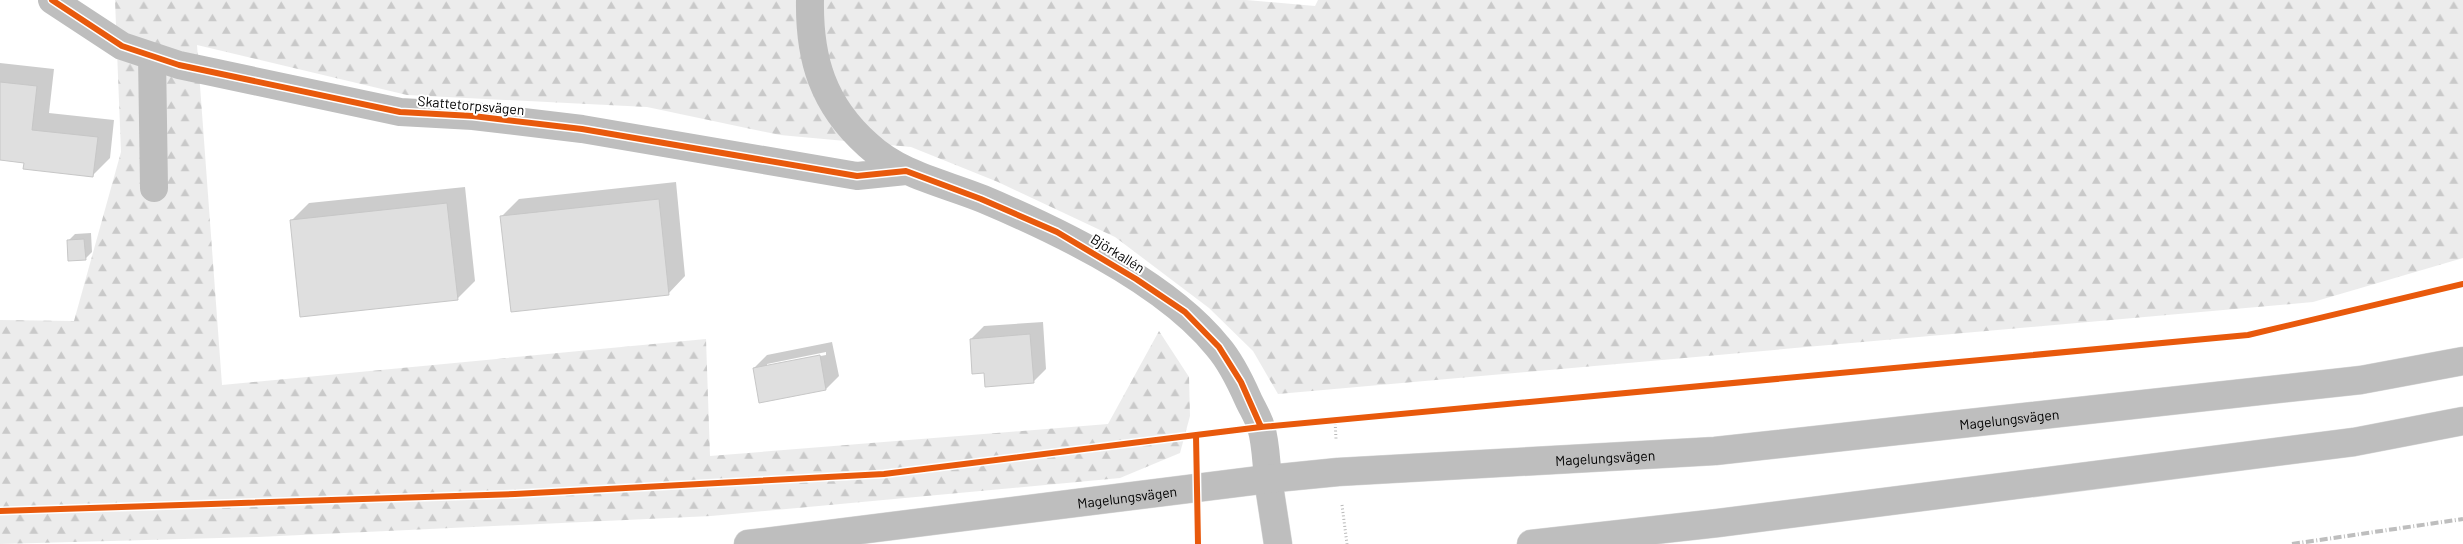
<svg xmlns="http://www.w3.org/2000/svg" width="2463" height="544" font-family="Barlow,sans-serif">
  <defs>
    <pattern id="forest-firs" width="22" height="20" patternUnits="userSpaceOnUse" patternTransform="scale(1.25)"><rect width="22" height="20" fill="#ececec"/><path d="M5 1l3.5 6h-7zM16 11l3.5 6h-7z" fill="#c9c9c9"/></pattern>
  </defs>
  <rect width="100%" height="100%" fill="#fff"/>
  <path fill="url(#forest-firs)" d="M115,0h1131l69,6 3,-6h1145v258l-150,44 -1035,92 -25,-43 -44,-43 -94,-71 -117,-55 -87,-35 -131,-12 -133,-28 -240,-12 -210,-50 25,340 484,-46 4,117 398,-32 51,-93 30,46 1,39 -10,37 -60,25 -409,38 -453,21 -258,7v-224l74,1 47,-169z"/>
  <path fill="#0003" fill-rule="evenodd" d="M0,63l54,6 -5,44 65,7 -4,38 -18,18 -67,-14 -25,-3z
    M676,182l9,94 -17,18 -166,-78 17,-17z
    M465,187l10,94 -18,18 -166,-78 18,-18z
    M91,233l1,19 -7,7 -17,-18 7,-7z
    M1043,322l3,47 -13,13 -48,-10 -14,-33 13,-13z
    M832,342l7,34 -13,13 -72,-21 13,-13zM826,352v3l-59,11v-2z"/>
  <path fill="#dfdfdf" stroke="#c7c7c7" d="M0,82l37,4 -5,44 66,7 -5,40 -70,-8 1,-6 -24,-3z
    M659,199l10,96 -158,17 -11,-96z
    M447,203l11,97 -158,17 -10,-97z
    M84,239l2,21 -18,1 -1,-21z
    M1030,334l4,49 -49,4 -1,-14 -12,1 -2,-35z
    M820,355l6,35 -67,13 -6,-35z"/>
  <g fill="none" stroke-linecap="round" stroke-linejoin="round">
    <defs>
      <g id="major">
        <path d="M1268,479l10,65"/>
        <path id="s1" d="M748,544l520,-65 70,-7 377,-21 646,-71 102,-19"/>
        <path d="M1531,544l187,-21 636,-81 109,-21"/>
      </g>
    </defs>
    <use href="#major" stroke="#dbdbdb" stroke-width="29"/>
    <path stroke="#b9b9b9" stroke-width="3" stroke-dasharray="1 2.5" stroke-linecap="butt" d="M1335,420l1,19
      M1342,505l5,39"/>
    <path stroke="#bebebe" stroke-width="28" d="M52,0l70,46 57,19 221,47 73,4 109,13 275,47 49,-5
      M810,0c-1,59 13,105 58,145 32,30 76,38 115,54 76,32 183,83 235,148 13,15 22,34 30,52 4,9 10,18 13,28 5,16 5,35 7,52
      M152,56l2,132"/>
    <use href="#major" stroke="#bebebe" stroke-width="28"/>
    <path stroke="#bebebe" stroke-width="4" stroke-dasharray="8 2.5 1 2.5" stroke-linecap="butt" d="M2292,544l171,-25"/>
    <defs>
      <path id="cycleway" d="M52,0l70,46 57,19 221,47 73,4 109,13 275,47 49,-5 75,28 76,33 79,47 49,33 34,35 22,35 20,45
        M0,511l515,-17 369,-20 312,-39
        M1198,544l-2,-109 65,-8 987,-92 215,-51"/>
    </defs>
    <use href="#cycleway" stroke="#fff" stroke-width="9"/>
    <use href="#cycleway" stroke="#e8590c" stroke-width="6"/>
  </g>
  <g text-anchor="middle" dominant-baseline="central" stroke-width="4" stroke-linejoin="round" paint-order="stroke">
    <g font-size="14" fill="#000" stroke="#fff">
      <text transform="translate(471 105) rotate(5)">Skattetorpsvägen</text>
      <text transform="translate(1118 253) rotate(32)">Björkallén</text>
      <text stroke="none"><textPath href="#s1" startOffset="1268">Magelungsvägen</textPath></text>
      <text stroke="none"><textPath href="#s1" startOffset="862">Magelungsvägen</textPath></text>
      <text stroke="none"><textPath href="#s1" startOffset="382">Magelungsvägen</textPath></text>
    </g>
  </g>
</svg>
